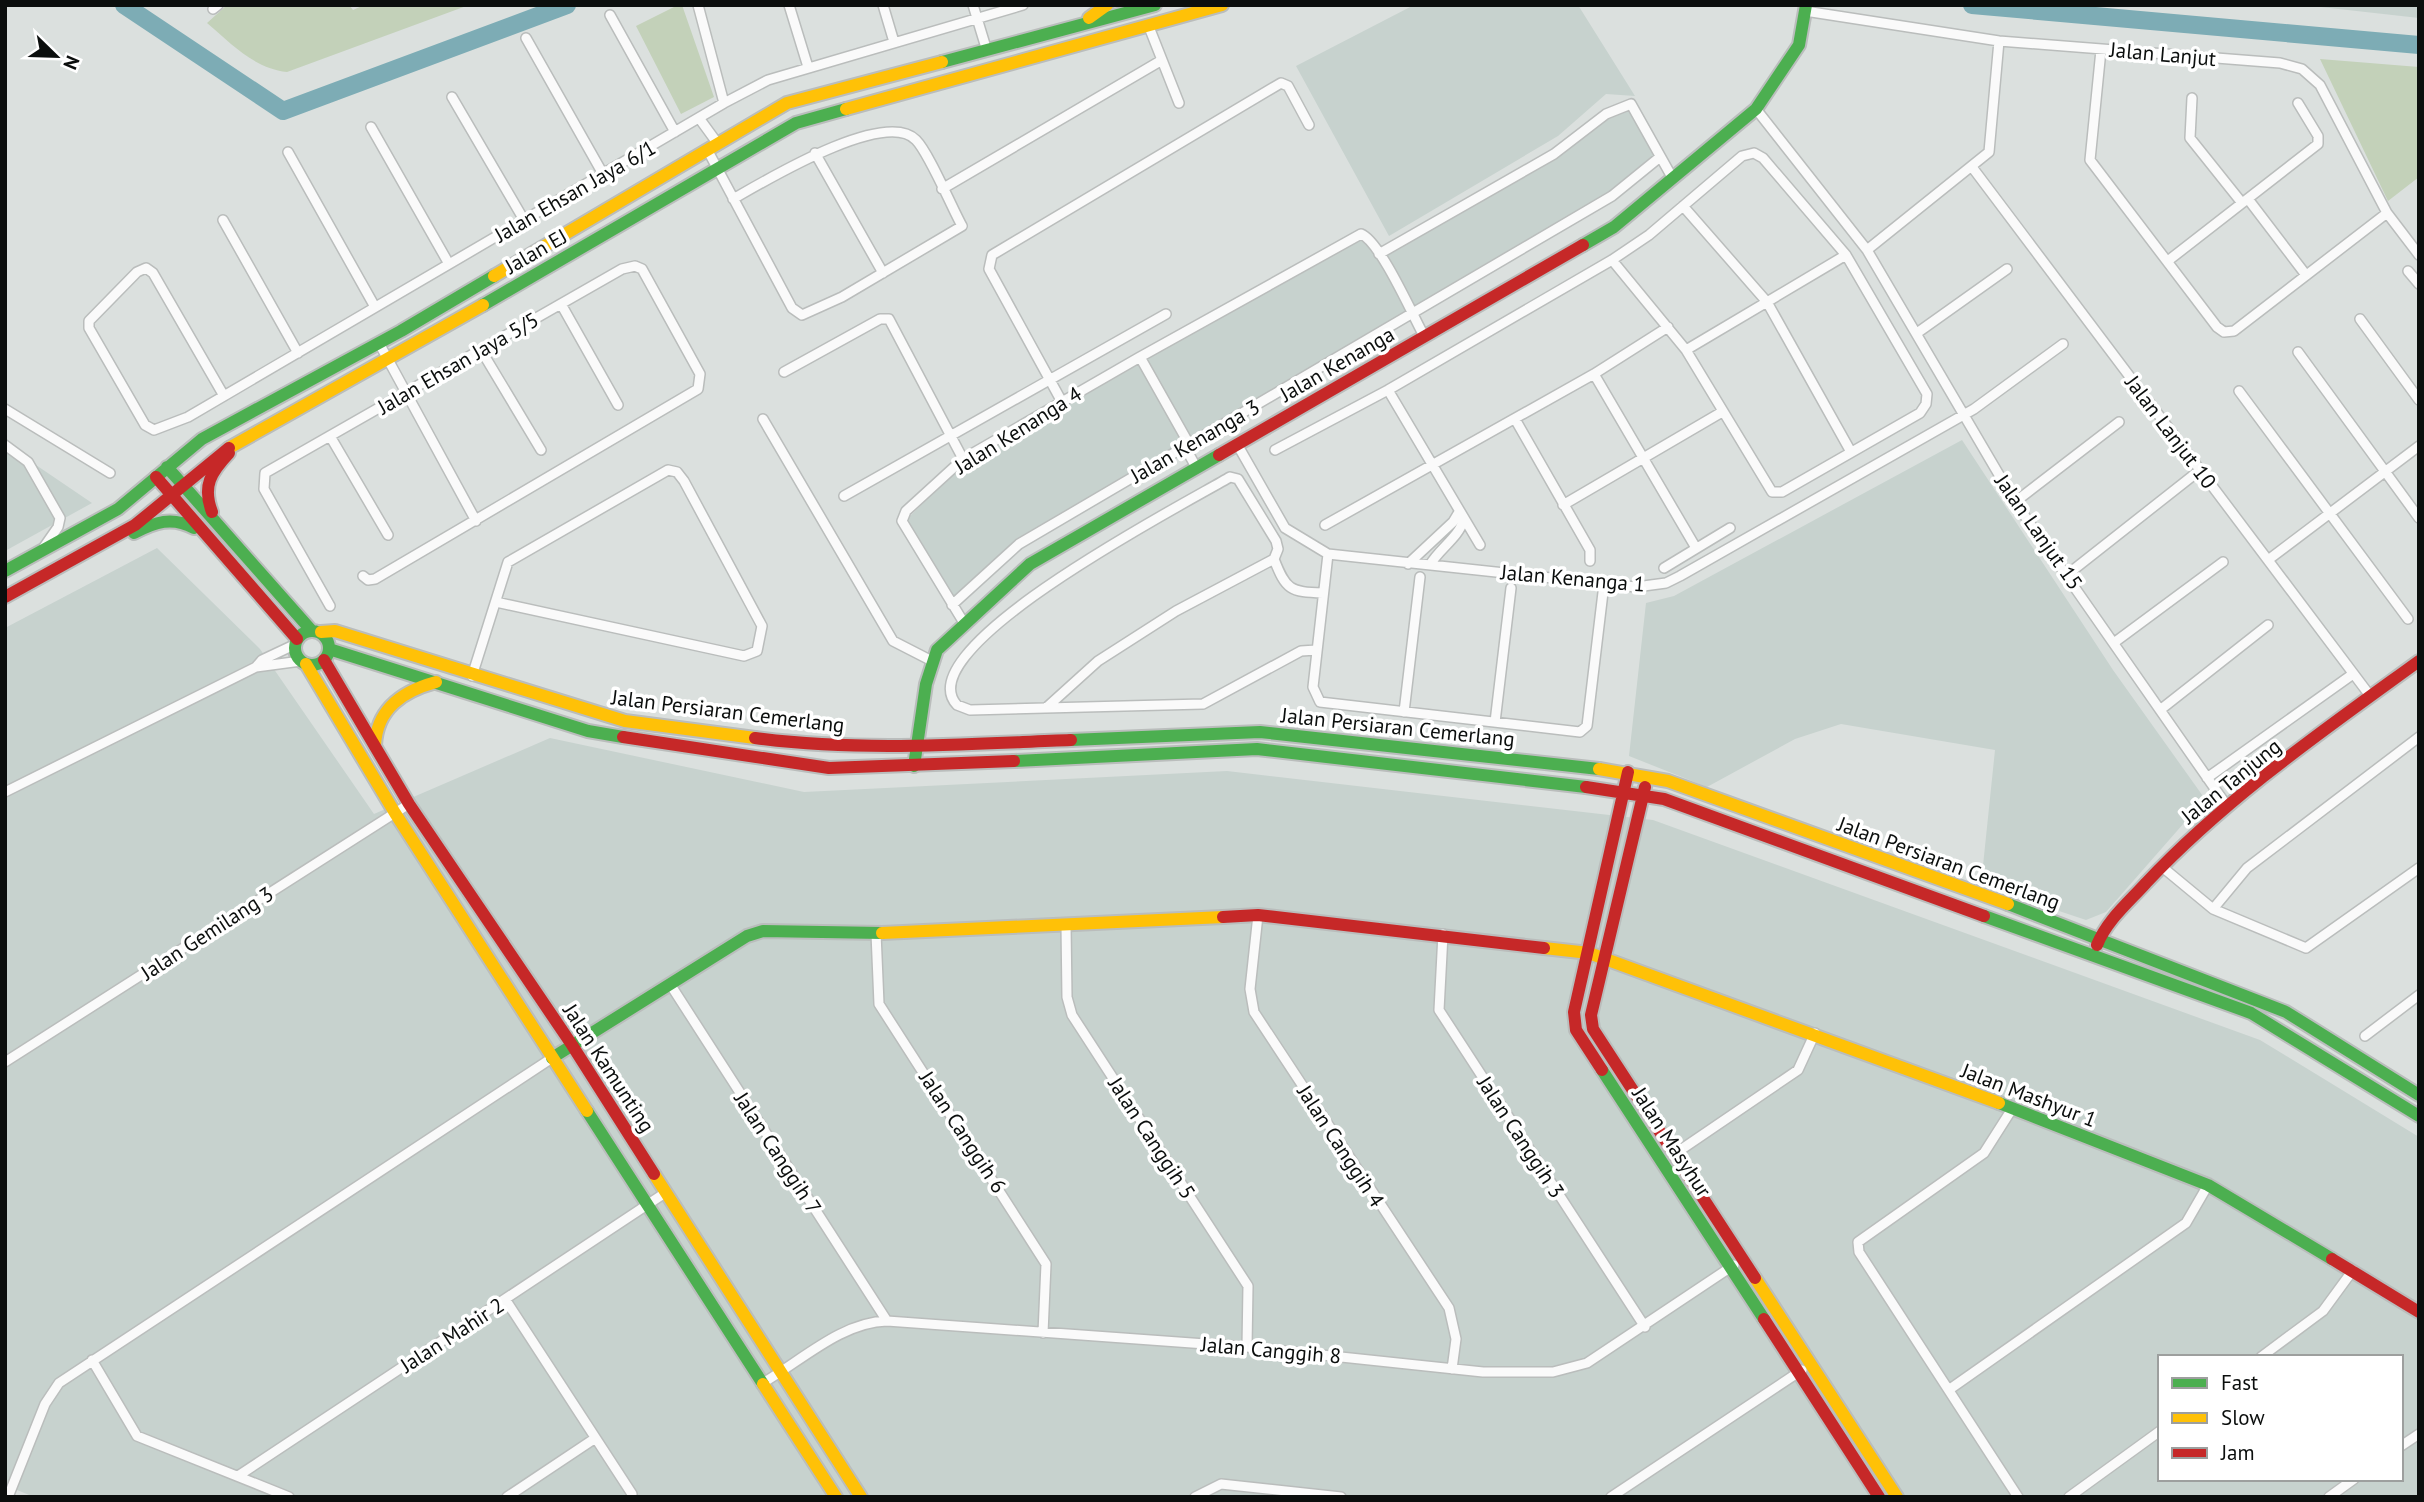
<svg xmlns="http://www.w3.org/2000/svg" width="2424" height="1502" font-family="'PT Sans',sans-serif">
  <rect width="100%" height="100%" fill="#dbe0de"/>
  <path fill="#c7d2ce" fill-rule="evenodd" d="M1414,5h164l57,91 -29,-2 -48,42 -169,100 -93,-170z
    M2303,5h116v13z
    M1630,109l25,47 -45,38 -593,348 -63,57 -48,-79 61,-60 291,-167 103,-55 17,20 230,-140z
    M1962,440l151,230 92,129 -99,113 -20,8 -105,-35 14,-135 -154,-26 -46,15 -88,48 -78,-31 17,-153 28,-7z
    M5,444l87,59 -87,48z
    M157,548l103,101 114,165 176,-76 254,54 423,-21 426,49 607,220 159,97v360h-2385l-29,-12v-857zM2160,1357h241v122h-241z"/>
  <path fill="#c3d1b9" d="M227,5h122l4,5 11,-5h105l-182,67c-34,-4 -55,-28 -80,-49z
    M678,5h4l32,92 -33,17 -45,-88z
    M2320,59l99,8v110l-31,24z"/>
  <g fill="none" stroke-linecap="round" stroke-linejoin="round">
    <path stroke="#7dacb5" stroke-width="18" d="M124,5l159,106 284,-106
      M1972,5l447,40"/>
    <defs>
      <path id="street" d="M698,5l26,98
        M789,5l19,62
        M883,5l11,37
        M973,5l14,46
        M213,9l5,-4
        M1805,11l194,30 281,22 22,6 18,16 67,128 32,42
        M610,15l65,117
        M1149,27l30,76
        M526,38l77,136
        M2101,50l-11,110 127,167 7,5 10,-1 153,-118
        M452,97l72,123
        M2192,98l-2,40 52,65
        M1756,109l111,141 148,252 212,304
        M699,118l19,26
        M371,127l78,137
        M708,151l84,157 10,7 40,-18 120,-71c-11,-20 -33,-73 -46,-86 -31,-32 -151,41 -183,59
        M288,152l87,155
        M815,153l68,120
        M1972,167l399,530
        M942,189l220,-129
        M2248,199l58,76
        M1683,206l84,96 84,150
        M223,220l75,133
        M1867,250l122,-98 10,-111
        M1379,254l175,-100 52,-40 25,-10 42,75
        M2169,260l149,-116v-8l-20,-33
        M2408,271l11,13
        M561,304l57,101
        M2360,319l59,81
        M1917,333l90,-64
        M379,343l97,178
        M481,350l60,100
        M1686,350l160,-95
        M2298,352l121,166
        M1140,357l221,-123c19,7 52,82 63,102
        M784,372l96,-53h9l74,140
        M1594,374l102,174
        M1388,390l92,155
        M2239,391l169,228
        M224,396l-71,-123 -7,-5 -9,4 -48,49v7l56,97 9,5 34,-13 536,-314 44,-23 255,-75
        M1062,402l-73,-133 3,-14 289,-172 7,3 21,39
        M5,409l105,64
        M763,419l130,222 39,20
        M1515,419l75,131v11
        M330,436l58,99
        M1237,444l48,84 43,26 308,33 30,-4 14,-7 294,-167 89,-65
        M5,445l23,17 32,56 -2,9 -14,20
        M1185,447l11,20
        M1275,450l113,-60 224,-130 37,-25 93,-79 12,-3 9,5 83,97 81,139 -1,10 -6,9 -138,79h-10l-86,-142 -74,-90
        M844,496l322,-182
        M2015,502l104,-80
        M1563,505l159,-93
        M1325,525l269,-151 74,-47
        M1328,554l-15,133 7,15 260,30 7,-6 17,-142
        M2268,560l151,-114
        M1408,564l45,-42 6,-10
        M1430,565c8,-15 29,-28 33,-44
        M1664,568l66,-40
        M2068,574l132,-104
        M952,605l67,-61 593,-348 48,-39
        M330,606l-66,-117 1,-16 357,-204 13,-3 7,3 58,105 -2,15 -323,190 -7,1 -5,-4
        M964,623l-62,-102 4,-10 57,-52 177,-102 49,87
        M2115,642l108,-80
        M1316,650l-15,1 -98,53 -233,6 -13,-5c-53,-57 233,-204 273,-228l8,2 38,62 2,8 -4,10c12,31 16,33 49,34
        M256,667l6,-7 34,-16
        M472,676l36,-114 160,-92 9,2 7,9 78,145 -5,25 -13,5 -248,-54
        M1046,708l52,-47 78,-50 98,-52
        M2160,710l108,-85
        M1404,712l16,-135
        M1495,722l16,-134
        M2207,778l146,-104
        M5,792l251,-125 45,-6
        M2161,866l52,43 93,39 113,-80
        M2213,909l34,-41 172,-131
        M1258,915l-8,74 4,23 195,296 7,31 -4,30
        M1066,925l1,72 5,18 176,271 -1,61
        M876,933l3,71 167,260 -3,69
        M1443,934l-4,76 206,317
        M670,984l217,337
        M2365,1036l54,-41
        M5,1062l404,-258
        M2012,1109l-28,44 -126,89 1,10 159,245
        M1676,1153l122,-83 17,-37
        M505,1299l127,195
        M2261,1357l62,-46 30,-41
        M92,1360l45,76 152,61
        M761,1384c39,-22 80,-62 126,-63l360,26 236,25h70l34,-9 147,-98
        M1950,1389l236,-166 22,-38
        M2401,1446l18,-12
        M238,1476l427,-283
        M8,1497l37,-93 14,-21 493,-325
        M507,1497l87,-58
        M1195,1497l26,-13 120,13
        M1611,1497l191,-127
        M2069,1497l91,-66
        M2329,1497l25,-18"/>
      <path id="fast" d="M942,62l213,-57
        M1583,245l31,-18 142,-118 43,-64 7,-40
        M483,305l313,-182 50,-14
        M167,467l144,163
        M134,533c21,-11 38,-17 60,-5
        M5,571l113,-62 84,-70 199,-108 93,-55
        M295 648a17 17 0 1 1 34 0a17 17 0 1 1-34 0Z
        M329,649l259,82 35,6
        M1071,740l189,-8 339,37
        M1014,761l243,-12 329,38
        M914,766l12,-82 11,-34 93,-86 189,-109
        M2008,904l278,108 133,83
        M1984,916l267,97 168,103
        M552,1058l195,-122 16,-5 119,2
        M1602,1070l162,249
        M1999,1103l209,82 124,74
        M587,1111l176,273"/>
      <path id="slow" d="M1089,18l18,-13
        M846,109l376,-104
        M494,276l293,-173 155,-41
        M229,448l254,-143
        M321,632l14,-1 290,90 130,17
        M306,664l89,149 192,298
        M375,745c2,-37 28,-54 61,-63
        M1599,769l69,12 340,123
        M882,933l341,-16
        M1544,948l45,5 410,150
        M654,1174l207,323
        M1755,1278l142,219
        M763,1384l73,113"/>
      <path id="jam" d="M1219,455l364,-210
        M156,477l141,162
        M212,512c-10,-26 -1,-40 17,-59
        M5,597l130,-72 94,-77
        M324,660l85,144 163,241 82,129
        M623,737l206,31 185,-7
        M755,738c105,14 211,6 316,2
        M1586,787l78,12 320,117
        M1645,787l-54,228 2,14 162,249
        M1223,917l35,-2 286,33
        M2097,945c10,-25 32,-43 49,-62 81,-86 178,-153 273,-222
        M1602,1070l-26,-40 -2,-18 54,-240
        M2332,1259l87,53
        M1764,1319l115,178"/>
    </defs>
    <use href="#street" stroke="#babdbc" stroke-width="12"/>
    <use href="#fast" stroke="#babdbc" stroke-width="16"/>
    <use href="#slow" stroke="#babdbc" stroke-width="16"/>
    <use href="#jam" stroke="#babdbc" stroke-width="16"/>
    <use href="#street" stroke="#fafafa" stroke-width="9"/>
    <use href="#fast" stroke="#4caf50" stroke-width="12"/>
    <use href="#slow" stroke="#ffc107" stroke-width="12"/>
    <use href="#jam" stroke="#c62828" stroke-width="12"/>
  </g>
  <g text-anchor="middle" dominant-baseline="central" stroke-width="7" stroke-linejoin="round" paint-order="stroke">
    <g font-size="21" fill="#0b0e0d" stroke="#fff">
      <text transform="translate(2163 54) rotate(5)">Jalan Lanjut</text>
      <text transform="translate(575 191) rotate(-30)">Jalan Ehsan Jaya 6/1</text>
      <text transform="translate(536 251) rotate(-30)">Jalan EJ</text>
      <text transform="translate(458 363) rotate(-30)">Jalan Ehsan Jaya 5/5</text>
      <text transform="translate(1337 364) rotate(-30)">Jalan Kenanga</text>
      <text transform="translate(1018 430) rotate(-32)">Jalan Kenanga 4</text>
      <text transform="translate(2171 432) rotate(53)">Jalan Lanjut 10</text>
      <text transform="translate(1195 441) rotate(-30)">Jalan Kenanga 3</text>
      <text transform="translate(2039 532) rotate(55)">Jalan Lanjut 15</text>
      <text transform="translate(1573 578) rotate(5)">Jalan Kenanga 1</text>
      <text transform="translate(728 711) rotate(7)">Jalan Persiaran Cemerlang</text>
      <text transform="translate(1398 727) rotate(6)">Jalan Persiaran Cemerlang</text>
      <text transform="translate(2231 781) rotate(-39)">Jalan Tanjung</text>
      <text transform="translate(1949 863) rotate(20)">Jalan Persiaran Cemerlang</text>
      <text transform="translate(207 933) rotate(-33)">Jalan Gemilang 3</text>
      <text transform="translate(609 1068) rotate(57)">Jalan Kamunting</text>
      <text transform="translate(2029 1095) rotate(21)">Jalan Mashyur 1</text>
      <text transform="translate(963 1132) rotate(57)">Jalan Canggih 6</text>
      <text transform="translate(1521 1137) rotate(57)">Jalan Canggih 3</text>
      <text transform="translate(1152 1138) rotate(57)">Jalan Canggih 5</text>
      <text transform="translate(1672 1142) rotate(57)">Jalan Masyhur</text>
      <text transform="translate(1341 1146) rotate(57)">Jalan Canggih 4</text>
      <text transform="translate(778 1153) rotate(57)">Jalan Canggih 7</text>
      <text transform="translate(452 1335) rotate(-33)">Jalan Mahir 2</text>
      <text transform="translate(1271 1350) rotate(5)">Jalan Canggih 8</text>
    </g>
  </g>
  <rect width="2424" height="1502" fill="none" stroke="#0b0e0d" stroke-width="14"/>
  <rect x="2158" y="1355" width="245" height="126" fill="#ffffff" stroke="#9d9f9e" stroke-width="2"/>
  <rect x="2172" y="1378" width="35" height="10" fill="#4caf50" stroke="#9d9f9e" stroke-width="2"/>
  <text x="2221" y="1390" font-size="21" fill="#0b0e0d">Fast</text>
  <rect x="2172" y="1413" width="35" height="10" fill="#ffc107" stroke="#9d9f9e" stroke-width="2"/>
  <text x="2221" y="1425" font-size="21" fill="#0b0e0d">Slow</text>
  <rect x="2172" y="1448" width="35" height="10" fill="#c62828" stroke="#9d9f9e" stroke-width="2"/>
  <text x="2221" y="1460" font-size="21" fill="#0b0e0d">Jam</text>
  <g transform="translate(56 56) rotate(113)" stroke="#ffffff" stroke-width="5" paint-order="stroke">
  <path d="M0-5L12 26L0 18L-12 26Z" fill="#0b0e0d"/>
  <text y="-10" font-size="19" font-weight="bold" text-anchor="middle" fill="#0b0e0d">N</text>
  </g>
</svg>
